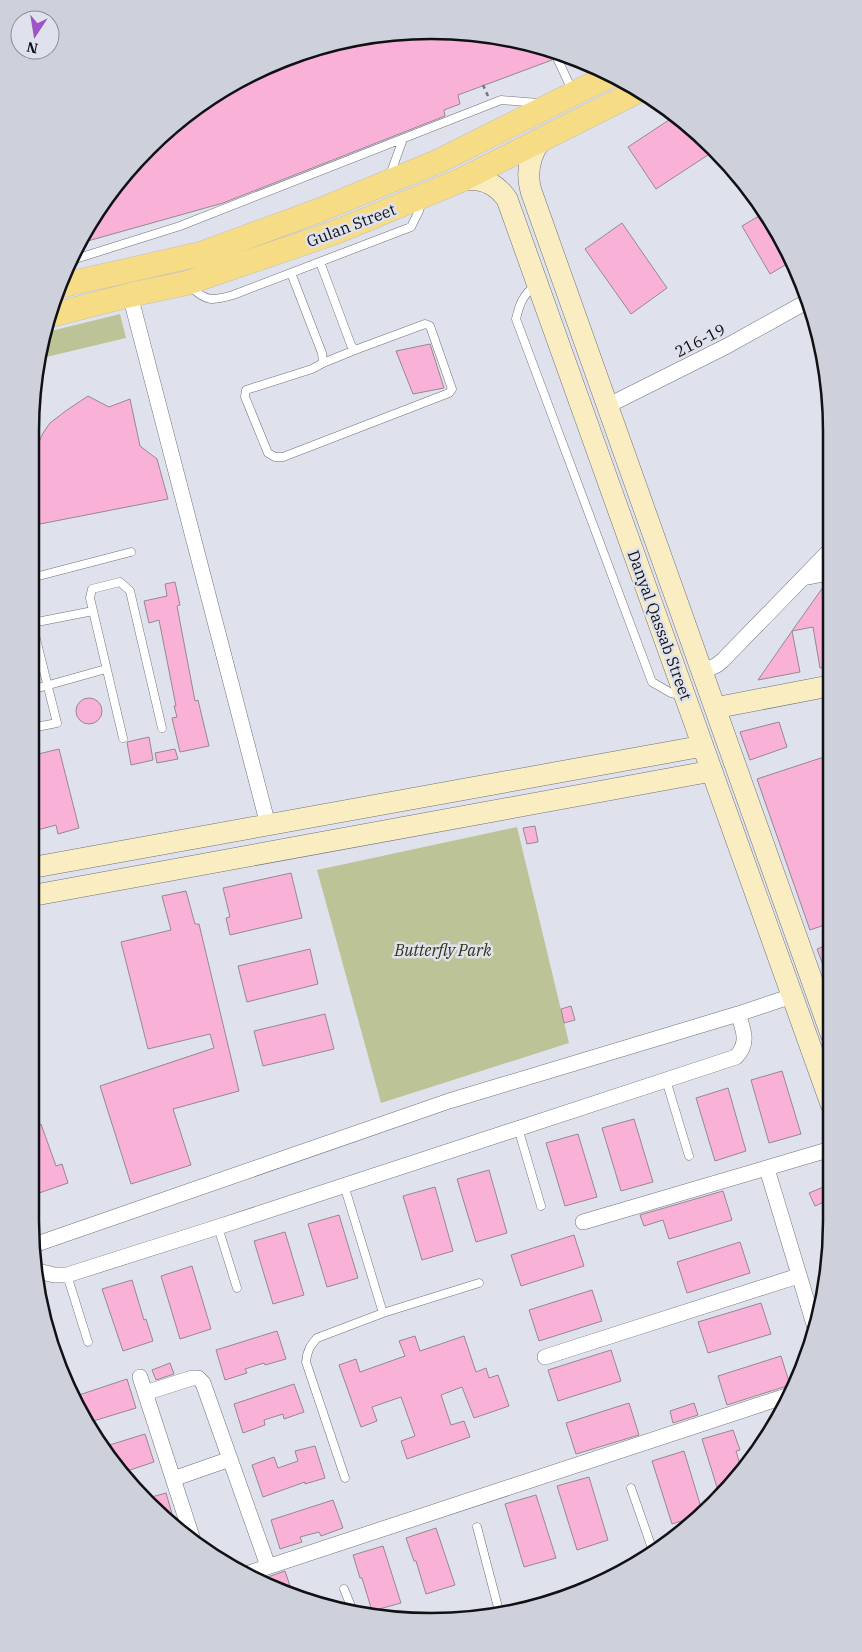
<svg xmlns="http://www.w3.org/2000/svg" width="862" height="1652" font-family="'IBM Plex Serif',serif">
  <rect width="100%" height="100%" fill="#dfe2ed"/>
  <path fill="#bcc397" d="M120,314l6,24 -88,21 5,-26z
    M517,827l52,216 -188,60 -64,-233z"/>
  <path fill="#fab1d8" stroke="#94898e" d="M458,31l77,13 30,11 -3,1 -2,-3h-5l-3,2v5l-94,35 2,9 -16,6 1,6 -222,87 -146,41 36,-57 54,-58 64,-45 71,-33 4,-1 5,5 60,-11 -4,-8 12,-3z
    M675,116l20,13 19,22 -58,38 -28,-42z
    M764,213l28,48 -22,13 -28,-48z
    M622,223l45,65 -36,26 -46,-65z
    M430,344l14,44 -31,6 -17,-43z
    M88,396l21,11 21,-8 10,47 17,13 11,40 -128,25 -9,-35v-21l3,-1 4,-23 5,-11 7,-10 17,-13z
    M175,582l5,23 -3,1 18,95 3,-1 11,46 -29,6 -8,-34 5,-1 -3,-11h2l-17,-86 -10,3 -5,-22 23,-5 -2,-12z
    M826,583h3v84l-9,1 -7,-41 -21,4z
    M792,631l8,41 -42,8z
    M76 711a13 13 0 1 1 26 0a13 13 0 1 1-26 0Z
    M779,722l8,25 -37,13 -10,-28z
    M149,737l4,23 -22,5 -4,-23z
    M59,749l20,79 -21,6 -2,-9 -26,7v-76z
    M175,749l3,10 -21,4 -2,-10z
    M830,755v168l-20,7 -53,-151z
    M535,826l3,16 -11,2 -4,-16z
    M291,873l11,45 -72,17 -4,-17 4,-1 -7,-29z
    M186,891l9,33h4l40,167 -66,18 18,56 -60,19 -31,-98 114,-38 -4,-14 -62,15 -27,-107 50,-12 -9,-34z
    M830,944v36l-1,1 -12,-32z
    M310,949l8,35 -71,18 -9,-36z
    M571,1006l4,14 -11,3 -3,-14z
    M325,1014l9,35 -71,17 -9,-35z
    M782,1071l19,63 -32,9 -18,-63z
    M728,1088l18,63 -31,10 -19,-63z
    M634,1119l19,63 -32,9 -19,-63z
    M41,1124l15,42 6,-2 6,19 -29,10 -9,-32v-33z
    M578,1134l19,63 -32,9 -19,-63z
    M489,1170l18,63 -31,9 -19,-63z
    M828,1185l3,8v6l-16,7 -6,-13z
    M435,1187l18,64 -31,9 -19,-64z
    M723,1191l9,29 -63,19 -6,-19 -19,6 -4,-11z
    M339,1215l19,63 -31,9 -19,-63z
    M285,1232l19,63 -31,9 -19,-63z
    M574,1235l10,31 -63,20 -10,-31z
    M740,1242l10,31 -63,20 -10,-31z
    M192,1266l19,63 -31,10 -19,-63z
    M132,1280l12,40 2,-1 7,22 -30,10 -21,-62z
    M592,1290l10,31 -63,20 -10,-31z
    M761,1303l10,31 -63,19 -10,-31z
    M277,1331l9,28 -21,6 -1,-2 -19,6 2,4 -22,7 -9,-30z
    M415,1336l5,15 44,-15 12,36 10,-4 3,10 9,-3 11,31 -35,12 -12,-31 -21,8 10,30 13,-4 6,16 -63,22 -6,-18 14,-5 -14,-39 -29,10 5,14 -16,6 -22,-62 17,-6 4,13 45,-16 -6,-15z
    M611,1350l10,31 -63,20 -10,-31z
    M781,1356l9,29 -63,20 -9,-29z
    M170,1363l4,11 -18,6 -4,-10z
    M127,1379l9,29 -46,14 -14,-26z
    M294,1384l10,28 -20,7 -1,-5 -19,6 1,5 -22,8 -9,-29z
    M629,1403l10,32 -63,19 -10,-31z
    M694,1403l4,12 -25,8 -3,-12z
    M733,1430l7,20 -4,1 5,17 -21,29 -18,-58z
    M145,1434l9,28 -33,11 -8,-8 -10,-18z
    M315,1446l10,32 -20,6v-2l-42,15 -11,-32 22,-8 4,11 20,-7 -3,-10z
    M684,1451l19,63 -31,10 -20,-63z
    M589,1477l19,63 -31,10 -20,-64z
    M166,1493l9,31 -27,-26z
    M536,1495l20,63 -32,9 -19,-63z
    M333,1500l10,28 -22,8 -2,-4 -19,5 2,5 -22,7 -9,-29z
    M436,1528l19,57 -29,9 -10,-33h-2l-8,-23z
    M383,1546l18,57 -29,8 -10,-33h-2l-7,-23z
    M285,1571l7,21 -30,-13z"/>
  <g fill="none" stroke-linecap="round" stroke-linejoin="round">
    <defs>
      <path id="lane" d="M557,58l16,34
        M390,175l13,-36
        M69,261l111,-35 321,-126 37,3
        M291,273l31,80 1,10 -11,6 -66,21 -1,7 23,56 7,4h8l166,-64 3,-4 -22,-63 -5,-2 -70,26 -4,-5 -31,-83
        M190,286c16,16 23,15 43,9l178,-68 8,-16 3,-11
        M536,286c-13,7 -17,20 -20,33l136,363 19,11 10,3
        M323,363l32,-13
        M31,578l100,-26
        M32,623l61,-12
        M31,690l75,-21
        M31,728l26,-5 -26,-104
        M123,738l-33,-140 2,-9 28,-7 10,9 32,137
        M666,1080l23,76
        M518,1128l23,78
        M344,1185l39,128 -66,25c-7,8 -10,13 -11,24l39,116
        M218,1227l19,61
        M67,1275l21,67
        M383,1313l96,-30
        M631,1488l23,66
        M477,1527l22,84
        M344,1589l9,22"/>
      <path id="street" d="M130,295l138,530
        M607,406l120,-60 81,-45
        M803,578l26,-5
        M702,672l15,-7 6,-5 106,-109
        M767,1169l49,162
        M583,1222l248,-73
        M34,1245l415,-144 289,-87 54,-18
        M38,1271l16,4h13l151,-48 518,-170c13,-14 8,-26 2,-43
        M545,1357l253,-81
        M140,1377l53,163
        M145,1393l47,-15h6l5,5 65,183
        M173,1479l57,-20
        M249,1573l543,-179"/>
      <path id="secondary" d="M540,141c-11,16 -14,32 -9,50l300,843
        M459,181c20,-5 36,1 48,18l324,905
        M715,708l114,-22
        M30,868l673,-122
        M30,896l682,-125"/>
      <path id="primary" d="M59,286l141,-32 120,-44 119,-49 174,-87
        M48,316l82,-21 57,-12 149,-51 123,-51 179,-90"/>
    </defs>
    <use href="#lane" stroke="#6f717b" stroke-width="9"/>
    <use href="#street" stroke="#6f717b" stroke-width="16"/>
    <use href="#secondary" stroke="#6f717b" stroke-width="22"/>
    <use href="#primary" stroke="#c1c1c2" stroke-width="25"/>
    <path stroke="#74767d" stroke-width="2.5" stroke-dasharray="4 4" stroke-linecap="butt" d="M483,85l5,11"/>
    <use href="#lane" stroke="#fff" stroke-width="8"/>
    <use href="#street" stroke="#fff" stroke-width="15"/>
    <use href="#secondary" stroke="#faedc2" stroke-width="21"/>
    <use href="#primary" stroke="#f6dc85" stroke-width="24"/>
  </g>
  <g text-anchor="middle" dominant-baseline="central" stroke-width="5" stroke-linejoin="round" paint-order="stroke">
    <g font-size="16" fill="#101115" stroke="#dfe2ed">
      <text transform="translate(351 225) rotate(-21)">Gulan Street</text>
      <text transform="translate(700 340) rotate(-27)">216-19</text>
      <text transform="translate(660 625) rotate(70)">Danyal Qassab Street</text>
    </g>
    <g font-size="16" font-style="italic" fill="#2f3212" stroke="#dfe2ed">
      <text x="443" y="950">Butterfly Park</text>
    </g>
  </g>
  <path d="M0 0H862V1652H0ZM431 39H431A392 392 0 0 1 823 431V1221A392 392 0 0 1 431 1613H431A392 392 0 0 1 39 1221V431A392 392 0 0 1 431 39Z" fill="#ced1dc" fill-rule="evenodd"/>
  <path fill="none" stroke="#101115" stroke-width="2.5" d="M431 39H431A392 392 0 0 1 823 431V1221A392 392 0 0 1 431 1613H431A392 392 0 0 1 39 1221V431A392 392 0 0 1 431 39Z"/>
  <g transform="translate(35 35) rotate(192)"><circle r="24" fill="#dfe2ed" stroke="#8c8e97"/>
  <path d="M0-4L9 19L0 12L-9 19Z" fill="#9e53c6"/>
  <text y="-8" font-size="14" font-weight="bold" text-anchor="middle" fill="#101115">N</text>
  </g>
</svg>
